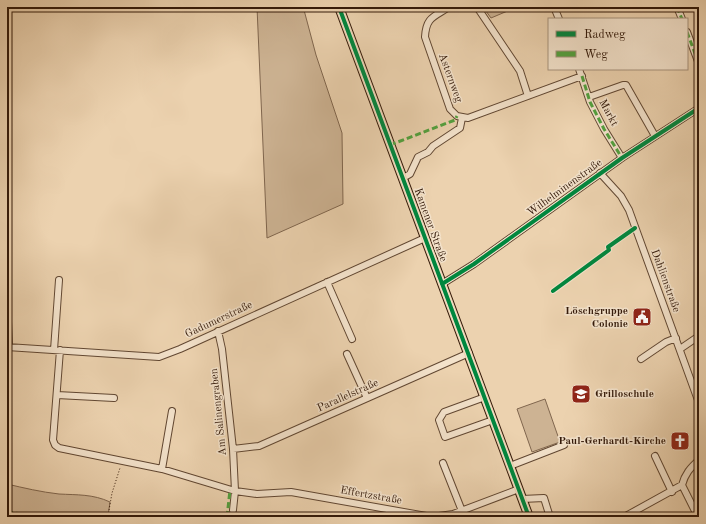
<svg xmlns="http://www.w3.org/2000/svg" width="706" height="524" font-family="'Old Standard TT',serif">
  <rect width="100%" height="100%" fill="#ecd2af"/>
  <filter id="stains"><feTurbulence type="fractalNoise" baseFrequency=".005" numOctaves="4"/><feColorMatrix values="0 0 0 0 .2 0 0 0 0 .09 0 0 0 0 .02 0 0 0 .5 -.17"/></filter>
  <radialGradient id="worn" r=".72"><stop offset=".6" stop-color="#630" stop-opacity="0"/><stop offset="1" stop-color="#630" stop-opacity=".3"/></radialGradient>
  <path fill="#cdb393" stroke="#80664e" d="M257,7h27l1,4 19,-1 12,45 26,78 1,71 -76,34z
    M483,7h34l-26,11z
    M545,399l15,43 -28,10 -15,-43z
    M7,484c17,4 34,8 52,10 18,1 34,0 51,8l-2,14 -65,1 -36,-5z"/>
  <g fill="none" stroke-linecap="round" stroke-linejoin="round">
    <defs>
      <path id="minor" d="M449,7c-15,10 -23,10 -24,30l25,72 7,7 11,2 114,-42
        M477,7l43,64 8,25
        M554,7l5,12
        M677,7l5,12
        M687,32l12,32
        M579,69l11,33 14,27 18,29
        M589,97l34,-12h3l29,51
        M600,173l21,23 8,14 70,193
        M403,178l7,-4 8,-17 10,-5 5,-6 27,-18 2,-10
        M327,282l25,57
        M442,284l32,-20 148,-106 77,-50
        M7,297l2,50
        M7,347l152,10 21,-8 245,-111
        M680,349l19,-13
        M54,350l5,-70
        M60,350l-7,90 2,5 4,3 103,21 73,22 -2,-42 -11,-100 -4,-18
        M347,354l20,44
        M641,359l25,-17 10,-4
        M57,395l57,3
        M485,397l-41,15 -5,8 6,17 48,-17
        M233,449l26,-3 210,-93
        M655,456l17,36
        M443,463l19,48
        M510,466l54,-21
        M162,469l10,-58
        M682,485l16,32
        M522,499l22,-1 5,16 -4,3
        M233,510l2,-19 22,3 34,-2 141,25 21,-3 66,-25
        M624,517l58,-32c3,-11 8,-17 17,-25"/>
      <path id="major" d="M339,7l190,510"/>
    </defs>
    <use href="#minor" stroke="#614732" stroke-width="8"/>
    <use href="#major" stroke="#331909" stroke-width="10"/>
    <path stroke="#331909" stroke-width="1" stroke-dasharray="1 2" stroke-linecap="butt" d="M108,516l4,-23 8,-25"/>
    <use href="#minor" stroke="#f3e2cb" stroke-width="6"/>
    <use href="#major" stroke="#ecd2af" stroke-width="8"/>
    <path stroke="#52a13e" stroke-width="3" stroke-dasharray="6 3" stroke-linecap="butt" d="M677,7l5,12
      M687,32l12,32
      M582,76l8,26 14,27 18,29
      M390,145l65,-25 2,-4
      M7,512l36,5
      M103,517h19
      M227,517l3,-27"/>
    <defs>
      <path id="cycleway" d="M339,7l190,510
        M442,284l32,-20 148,-106 77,-50
        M553,291l56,-41 -1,-3 27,-19"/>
    </defs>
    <use href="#cycleway" stroke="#f3e2cb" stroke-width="6"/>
    <use href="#cycleway" stroke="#00873e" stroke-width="4"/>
  </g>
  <defs>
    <symbol id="civic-square" viewBox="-11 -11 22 22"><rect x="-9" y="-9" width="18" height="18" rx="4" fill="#8f2418" stroke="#f3e2cb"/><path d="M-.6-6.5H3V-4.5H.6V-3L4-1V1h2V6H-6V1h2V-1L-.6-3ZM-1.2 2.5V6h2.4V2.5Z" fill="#fff"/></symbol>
    <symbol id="school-square" viewBox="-11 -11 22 22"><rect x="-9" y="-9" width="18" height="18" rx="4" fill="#8f2418" stroke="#f3e2cb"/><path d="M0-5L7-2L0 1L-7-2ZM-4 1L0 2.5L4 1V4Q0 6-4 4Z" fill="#fff"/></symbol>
    <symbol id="church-square" viewBox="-11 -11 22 22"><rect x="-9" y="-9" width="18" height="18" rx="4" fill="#8f2418" stroke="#f3e2cb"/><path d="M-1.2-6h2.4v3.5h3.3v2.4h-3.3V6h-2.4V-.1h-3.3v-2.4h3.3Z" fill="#fff"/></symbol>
  </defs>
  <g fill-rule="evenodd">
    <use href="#civic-square" x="631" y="306" width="22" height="22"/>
    <use href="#school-square" x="570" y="383" width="22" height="22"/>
    <use href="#church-square" x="669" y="430" width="22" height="22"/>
  </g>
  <g text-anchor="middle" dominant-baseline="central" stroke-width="3" stroke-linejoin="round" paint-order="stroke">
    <g font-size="11" fill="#331909" stroke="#f3e2cb">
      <text transform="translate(450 78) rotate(70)">Asternweg</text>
      <text transform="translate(608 113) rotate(62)">Markt</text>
      <text transform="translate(565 188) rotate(-36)">Wilhelminenstraße</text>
      <text transform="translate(430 225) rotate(70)">Kamener Straße</text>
      <text transform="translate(665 281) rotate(70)">Dahlienstraße</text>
      <text transform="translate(219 320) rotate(-25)">Gadumerstraße</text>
      <text transform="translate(348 396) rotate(-24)">Parallelstraße</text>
      <text transform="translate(219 412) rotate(-96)">Am Salinengraben</text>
      <text transform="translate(371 496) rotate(10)">Effertzstraße</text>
    </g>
    <g font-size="11" font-weight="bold" fill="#331909" stroke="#f3e2cb" text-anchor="end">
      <text x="628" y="311">Löschgruppe<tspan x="628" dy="13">Colonie</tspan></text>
      <text x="595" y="394" text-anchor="start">Grilloschule</text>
      <text x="666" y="441">Paul-Gerhardt-Kirche</text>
    </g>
  </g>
  <rect width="706" height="524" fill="none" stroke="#ecd2af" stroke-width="24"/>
  <rect x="8" y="8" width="690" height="508" fill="none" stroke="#331909" stroke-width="2"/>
  <rect x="12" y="12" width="682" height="500" fill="none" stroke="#331909"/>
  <rect x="548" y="18" width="140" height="52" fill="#f3e2cb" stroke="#a6927d"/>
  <rect x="556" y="31" width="20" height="6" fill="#00873e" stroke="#a6927d"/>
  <text x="584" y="38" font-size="12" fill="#331909">Radweg</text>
  <rect x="556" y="51" width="20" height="6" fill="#52a13e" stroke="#a6927d"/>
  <text x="584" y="58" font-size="12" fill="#331909">Weg</text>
  <rect width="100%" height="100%" filter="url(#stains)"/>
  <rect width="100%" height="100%" fill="url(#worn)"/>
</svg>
